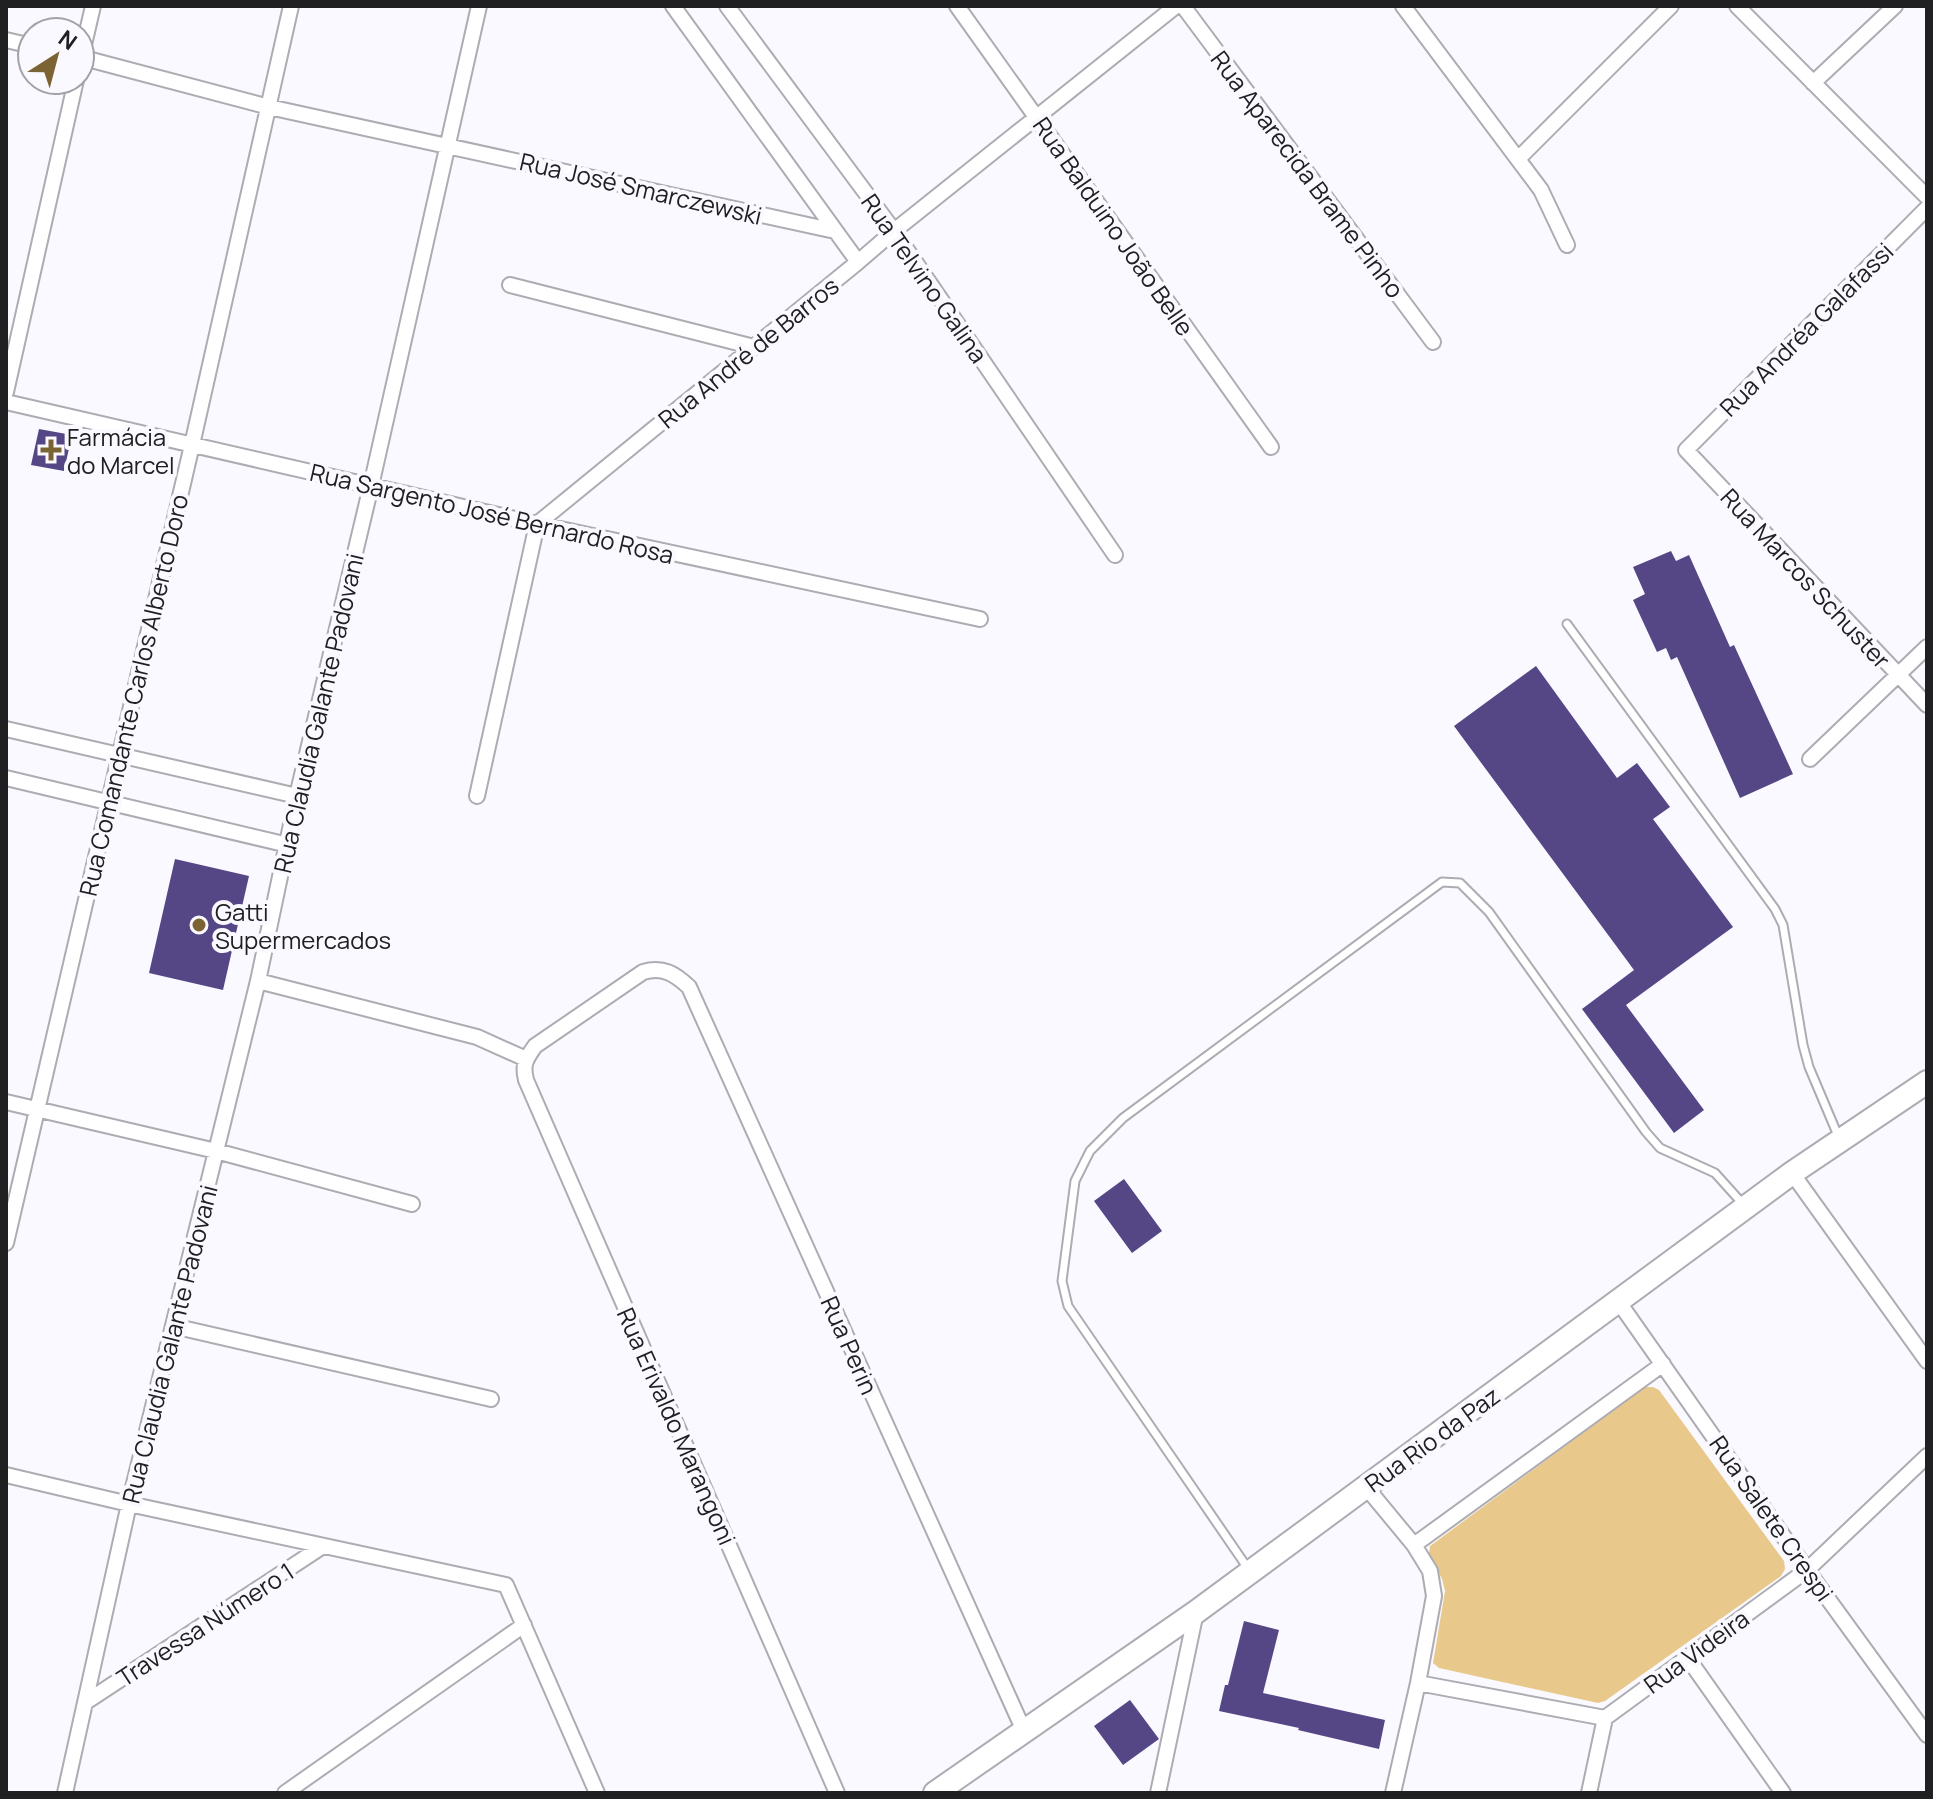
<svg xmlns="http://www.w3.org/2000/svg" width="1933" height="1799" font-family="Manrope,sans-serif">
  <rect width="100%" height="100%" fill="#faf9ff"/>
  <path fill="#e9c98b" d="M1645,1387h8l6,3 125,171 1,8 -4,7 -176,125 -7,2 -159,-35 -6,-5 12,-72 -3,-12 -13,-25 1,-8z"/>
  <path fill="#554785" d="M39,429l33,6 -8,36 -33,-6z
    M1671,551l5,10 13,-6 41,92 4,-2 59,129 -53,24 -63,-141 -6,3 -5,-12 -9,4 -24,-52 12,-6 -12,-27z
    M1536,666l81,112 20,-15 33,44 -17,12 80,108 -107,78 78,105 -30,23 -92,-124 52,-39 -180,-244z
    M175,859l74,17 -26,114 -74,-17z
    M1124,1179l38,52 -30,22 -38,-52z
    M1244,1621l35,9 -16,63 122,27 -6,29 -81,-19 1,-2 -80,-17 6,-26h3z
    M1130,1700l29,39 -36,26 -29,-39z"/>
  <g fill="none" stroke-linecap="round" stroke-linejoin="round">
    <defs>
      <path id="service" d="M1567,624l208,285 8,16 20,120 6,22 30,71
        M1249,1570l-181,-264 -6,-25 13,-100 15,-30 33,-33 319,-236 18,1 29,29 157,220 14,16 55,25 27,30"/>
      <path id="minor" d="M673,6l185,256
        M727,6l167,225 221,324
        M957,6l314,441
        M1183,6l250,336
        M1403,6l138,184 26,55
        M1737,6l190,191
        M6,40l26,6
        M80,57l189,50 566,124
        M80,62l13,-56
        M1813,83l82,-77
        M1518,159l153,-153
        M1927,208l-241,242 241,255
        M510,285l244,62
        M6,392l70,-312
        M6,402l531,122 443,95
        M6,729l291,67
        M1810,759l117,-112
        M6,778l282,67
        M477,796l60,-272 321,-262 36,-31 282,-225
        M258,981l219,56 49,22
        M6,1102l210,49 196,53
        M1792,1173l135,188
        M6,1243l186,-798 99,-439
        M1618,1301l189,269 120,165
        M173,1326l318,73
        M6,1475l123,29 377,81 91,208
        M1366,1487l48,58 16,26 4,25 -16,87 -25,110
        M1414,1545l249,-181
        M1687,1657l96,136
        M1418,1683l187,35 202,-148 120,-114
        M86,1702l237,-156
        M65,1793l64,-289 129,-523 39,-185 74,-310 108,-480
        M285,1793l239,-168
        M837,1793l-311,-713c-4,-16 0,-21 9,-34l108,-74c20,-6 32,2 46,15l335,744
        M1158,1793l38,-181
        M1589,1793l16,-75"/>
      <path id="secondary" d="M935,1793l261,-181 596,-439 135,-91"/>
    </defs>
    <use href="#service" stroke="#adacb3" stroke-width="11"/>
    <use href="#minor" stroke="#adacb3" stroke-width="18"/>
    <use href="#secondary" stroke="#adacb3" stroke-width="26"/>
    <use href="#service" stroke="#fff" stroke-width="7"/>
    <use href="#minor" stroke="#fff" stroke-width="14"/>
    <use href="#secondary" stroke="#fff" stroke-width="22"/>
  </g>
  <g fill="#7b6334" stroke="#faf9ff" stroke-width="3">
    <path d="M47 438h8v8h8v8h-8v8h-8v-8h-8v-8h8z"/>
    <circle cx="199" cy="925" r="8"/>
  </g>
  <g text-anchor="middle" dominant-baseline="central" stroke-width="8" stroke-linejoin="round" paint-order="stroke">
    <g font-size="24" fill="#202022" stroke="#faf9ff">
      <text transform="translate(1308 174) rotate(53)">Rua Aparecida Brame Pinho</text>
      <text transform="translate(641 188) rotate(13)">Rua José Smarczewski</text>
      <text transform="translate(1114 226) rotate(55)">Rua Balduino João Belle</text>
      <text transform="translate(925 278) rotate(55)">Rua Telvino Galina</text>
      <text transform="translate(1806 329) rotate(-45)">Rua Andréa Galafassi</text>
      <text transform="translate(748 352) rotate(-39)">Rua André de Barros</text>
      <text transform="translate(492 513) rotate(13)">Rua Sargento José Bernardo Rosa</text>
      <text transform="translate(1806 578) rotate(47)">Rua Marcos Schuster</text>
      <text transform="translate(133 695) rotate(-77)">Rua Comandante Carlos Alberto Doro</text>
      <text transform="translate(318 713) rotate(-77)">Rua Claudia Galante Padovani</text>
      <text transform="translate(169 1344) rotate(-76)">Rua Claudia Galante Padovani</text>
      <text transform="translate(850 1345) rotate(66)">Rua Perin</text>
      <text transform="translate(677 1426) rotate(66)">Rua Erivaldo Marangoni</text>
      <text transform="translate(1432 1439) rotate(-36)">Rua Rio da Paz</text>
      <text transform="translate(1772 1518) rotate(55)">Rua Salete Crespi</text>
      <text transform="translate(205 1624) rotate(-33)">Travessa Número 1</text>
      <text transform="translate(1696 1651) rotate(-36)">Rua Videira</text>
    </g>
    <g font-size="24" fill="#202022" stroke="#faf9ff" text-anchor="start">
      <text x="67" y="436">Farmácia<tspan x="67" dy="28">do Marcel</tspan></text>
      <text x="215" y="911">Gatti<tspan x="215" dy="28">Supermercados</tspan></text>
    </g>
  </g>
  <rect width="1933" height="1799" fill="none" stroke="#202022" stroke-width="16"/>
  <g transform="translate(56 56) rotate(36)"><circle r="38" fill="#faf9ff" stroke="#a3a2a7" stroke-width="2"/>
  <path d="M0-6L14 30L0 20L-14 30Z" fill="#7b6334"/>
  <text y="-12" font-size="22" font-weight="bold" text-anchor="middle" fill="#202022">N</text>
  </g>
</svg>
